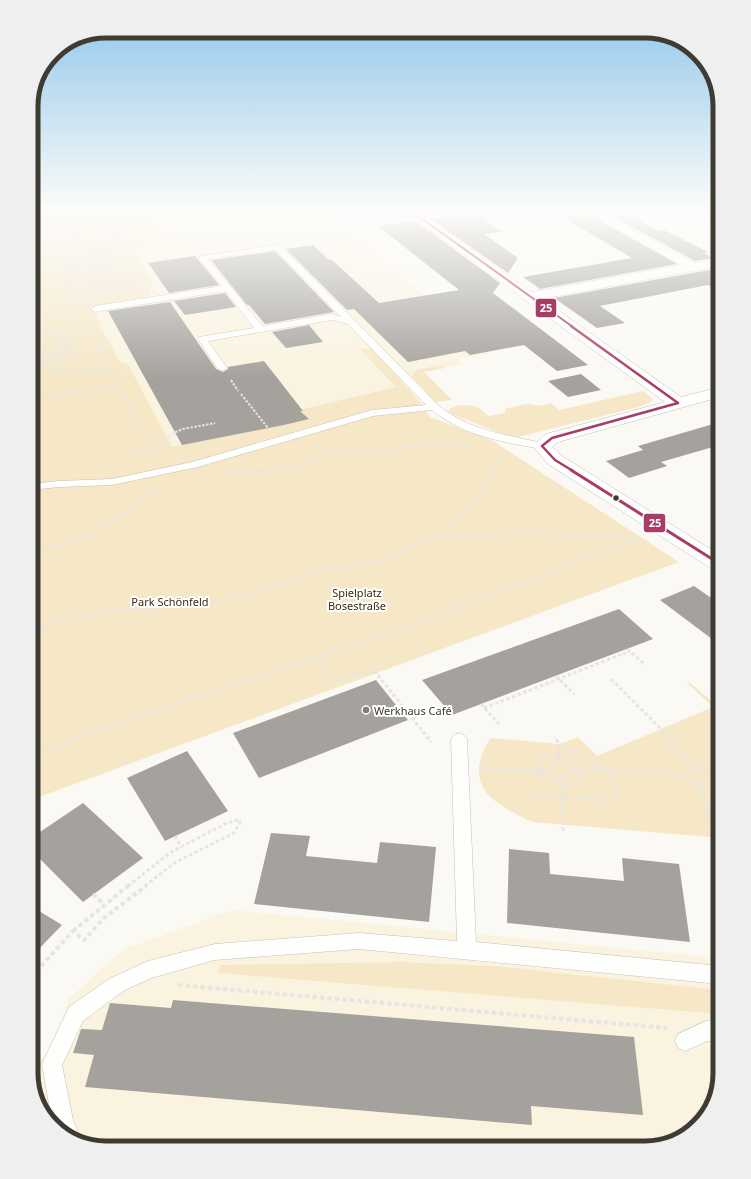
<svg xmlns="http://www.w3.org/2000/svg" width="751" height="1179" font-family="'Noto Sans',sans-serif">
  <rect width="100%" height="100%" fill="#fbf9f4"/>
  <path fill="#faf3e0" d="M150,213h176l166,140 -35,6 6,5 -39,8 13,14 -35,7 -48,4 -54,13 9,9 -25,6 -112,22 -44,-83 -8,-2 -21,-37 -4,-14 50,-42 -12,-19 9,-3 -4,-1 3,-2 26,-3z
    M232,910l488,48v116l-12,41 -29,25 -34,8h-544l-37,-12 -25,-29 -8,-34v-13l19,-2 19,-59 53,-49z"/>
  <path fill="#f6e8c7" d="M31,213h119l18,28 -27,3 -3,2 5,1 -9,3 19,31 -6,18 -52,13 5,10v3l20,37 8,2 44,83 112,-22 24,-6 -9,-9 97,-23 -36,-38 11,-1 53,58 6,11 63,24 186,121 -648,238z
    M440,365l5,3 -21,4 28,28 -17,2 -23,-26 4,-6z
    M643,391l10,8 -2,3 -12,5 -121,30h-8l-59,-23 -3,-3c6,-8 21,-7 31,-3 3,1 5,6 10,8l16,-3v-4c11,-2 22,-8 33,-3l13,-3 8,7z
    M687,683h3l30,25v130l-188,-16c-41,-20 -70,-36 -42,-84l70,6 18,-7 19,19 116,-49z
    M401,962l92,4 227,24v24l-502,-41 2,-8z"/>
  <path fill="#a5a29d" d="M469,213h7l26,19 -18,2 34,24 -10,15 -77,-54z
    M556,213h30l91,51 -137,25 -17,-12 109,-19z
    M607,213h18l34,18 5,-1 44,22 -4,1 9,5 -18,3z
    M415,221l85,62 -7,10 95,72 -31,6 -33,-26 -54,10 -5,-4 -57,11 -54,-53 -7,1 -61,-61 27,-4 16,15 2,-1 48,44 80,-13 -81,-64z
    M275,251l59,61 -69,12 -16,-19h-2l-36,-45z
    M195,256l24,29 -50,8 -21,-30z
    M720,268v24l-12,-7 -108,21 25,17 -28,5 -43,-30z
    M225,293l11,14 -51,8 -11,-14z
    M170,302l46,67 7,3 5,-3v-2l36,-6 39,50h-3l9,8 -25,6 -102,20 -74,-134z
    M309,325l14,17 -37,6 -14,-16z
    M581,374l20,16 -33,7 -20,-16z
    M720,422v23l-59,17 6,4 -38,12 -23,-17 37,-11 -5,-4z
    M694,586l26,18v41l-60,-45z
    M619,609l34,30 -201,76 -30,-35z
    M376,680l32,40 -149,58 -26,-45z
    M187,751l41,60 -63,30 -38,-63z
    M83,803l60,55 -60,44 -52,-52v-12z
    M271,833l39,3 -4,20 71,7 3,-21 56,5 -7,75 -175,-18z
    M509,849l40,4 1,21 74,7 -2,-23 57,6 11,78 -183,-19z
    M31,906l31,19 -31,32z
    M173,1000l461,37 9,78 -112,-9 1,19 -447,-38 9,-32 -21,-2 8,-24 21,1 8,-27 61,5z"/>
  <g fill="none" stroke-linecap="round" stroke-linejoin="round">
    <defs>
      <path id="lane" d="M277,245h3l158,160c33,27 68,29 108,39l1,2 -1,2 -4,1c-39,-7 -79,-13 -110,-39l-59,6 -175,51 -86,18 -53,2 -28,3v-6l28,-3 53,-2 80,-17 180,-52 54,-5 -78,-81 -16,-4 -124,21 19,27 -5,3 -5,-3 -19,-29 1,-2 55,-9 -28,-37 -131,21 -4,-3 4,-3 127,-20 -22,-26v-4zM275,249l66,68 -9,-3 -70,12 -54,-67z
        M459,733l5,2 3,4 9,203 244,24v18l-361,-35 -144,11 -64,18 -28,13 -40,30 -21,44 11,55 7,17 -1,3 -15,-4 -12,-15 -10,-57 27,-57 40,-28 39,-18 67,-17 144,-11 98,8 -6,-202 3,-4z
        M706,1021l14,1v20l-13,-1 -22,10 -7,-3 -3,-7 3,-7z"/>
      <path id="street" d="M407,213h14l111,79 149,-27 -94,-52h16l92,50 25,-5v8l-178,33 139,98 39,-10v10l-162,45 -6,5 10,9 158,99v15l-8,-1 -164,-105 -15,-18 13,-12 119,-32 -139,-101 -3,-1 -2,-3z"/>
    </defs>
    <use href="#lane" stroke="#c3c0ba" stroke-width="1"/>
    <use href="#street" stroke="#c3c0ba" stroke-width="1"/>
    <path stroke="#e7e5e4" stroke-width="1.5" stroke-dasharray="2 1" stroke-linecap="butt" d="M33,213l6,18 40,80
      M99,219l9,-6
      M94,225h16l15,6 -1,5c-18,11 -44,15 -62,3v-3l6,-5 8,-3z
      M460,226l7,-1 6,3
      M100,229l10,1 4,4c-11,9 -28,12 -40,3v-2l7,-4z
      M39,231l54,-11 33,-1
      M31,243l43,-6
      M31,247l5,-1 5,11 -10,2
      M31,249l16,-2
      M124,249l21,33 -3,4
      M103,254l12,2 3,5 -8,5 -28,5 -7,-13z
      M31,256l20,-2
      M68,256l10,18
      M101,256l9,2 2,3c-8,6 -18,7 -27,2v-2z
      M62,257l9,18
      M98,259l7,1 -5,3 -8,-1z
      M105,260l24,-3
      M31,261l102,-14c1,-14 -4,-26 -15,-34
      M57,267l35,-5
      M70,272l12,-1 2,4
      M119,275l11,3 5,5c-11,13 -32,14 -46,5l1,-4 7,-5z
      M119,276l9,14 -39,-2z
      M129,277l10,-5
      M97,279l38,2 -30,12z
      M31,280l104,-14
      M65,283l25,1
      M110,283l7,1 -5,2 -4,-1z
      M31,299l39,-6
      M74,300l13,-5
      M31,319l49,-8
      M84,320l4,7
      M78,327l8,-1"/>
    <path stroke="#e7e5e4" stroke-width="2" stroke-dasharray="2.5 1.5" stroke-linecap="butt" d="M87,326l68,132
      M44,333l14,3 1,3 -2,1
      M31,335l53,-9
      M31,338l9,1 -1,6 2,2 21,1 1,4 -2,3 5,13
      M37,339l-4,6h6
      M52,344l14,-2 -7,-3
      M60,348l11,-1 4,-4 -4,-8 -7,-2 -1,-3
      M74,350l2,4 -2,1v4
      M31,353l8,23
      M41,358l33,-8 -3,-3 -7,-2 2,-3
      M35,363l7,-2 -1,-3 5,-10
      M78,363l6,2 1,5
      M43,365l31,-10
      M43,365l10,5
      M31,378l33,-10 13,3 31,-1
      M231,380l7,11
      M241,394l27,34
      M31,400l85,-15
      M314,447l29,6
      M120,451l33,4
      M151,452l15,-10 5,-8 12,-5 32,-6
      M257,471l22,-2 64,-16 99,-9 26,2
      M493,471l8,-13v-6"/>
    <path stroke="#e7e5e4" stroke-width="2.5" stroke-dasharray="3 2" stroke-linecap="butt" d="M220,475l47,-5
      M442,537c24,-23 35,-39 52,-67
      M31,547c8,0 17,0 25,-1 38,-7 70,-34 100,-57
      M31,630l40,-12 40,-8 90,-4 126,-36 63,-11 34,-18 18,-3 70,-5 55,1 68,5
      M628,649l5,5
      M320,654l139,-47 182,-69
      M623,654l7,-3"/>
    <path stroke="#e7e5e4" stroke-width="3" stroke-dasharray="3.5 2.5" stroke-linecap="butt" d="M632,653l13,12
      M312,656l20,26 41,-13 58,73
      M556,676l18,18
      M611,679l50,50 33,38
      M481,704l18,20
      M484,708l141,-55
      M559,747c18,2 30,6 39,22
      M558,754c16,4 25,7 23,25 -19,11 -28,7 -43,-8l6,-13z
      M31,756l132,-49 160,-54
      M560,762l9,4 3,5 26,-2 90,6
      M694,767l11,2 8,8 -1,5 -4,2h-12l-8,-9 1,-5z
      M481,768l57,3 10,-1 11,8
      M548,770l5,-6 7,-2 -2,-8 2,-10 -6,-7
      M713,777h7
      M702,785l12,62
      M522,794l92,7 2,-2 -3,-16 -7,-13
      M563,831l-2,-44 -2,-9 8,-1 5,-6
      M175,836l6,11
      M128,886l43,-34 56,-29 14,-4
      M145,886l29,-23 60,-30 8,-14"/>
    <path stroke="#e7e5e4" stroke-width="4" stroke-dasharray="4.5 3" stroke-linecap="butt" d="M93,894l11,10
      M73,931l56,-46
      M31,977l42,-46 11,9 20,-22 43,-33
      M178,985l489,43"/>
    <use href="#lane" fill="#fefefd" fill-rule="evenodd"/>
    <use href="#street" fill="#fefefd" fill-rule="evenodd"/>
    <defs>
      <path id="bus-1-far2" d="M414,213l159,114"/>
      <path id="bus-1-far1" d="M571,326l107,77
        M542,446l13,14 18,11
        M542,446l10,-8 126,-35"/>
      <path id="bus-1" d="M571,470l149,94"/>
    </defs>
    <use href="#bus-1-far2" stroke="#fff" stroke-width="4"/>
    <use href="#bus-1-far1" stroke="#fff" stroke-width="5"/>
    <use href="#bus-1" stroke="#fff" stroke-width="6"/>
    <use href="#bus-1-far2" stroke="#a73c65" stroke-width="2"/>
    <use href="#bus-1-far1" stroke="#a73c65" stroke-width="2.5"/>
    <use href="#bus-1" stroke="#a73c65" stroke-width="3"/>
  </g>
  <linearGradient id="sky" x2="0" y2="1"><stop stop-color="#8dc5ea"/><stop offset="0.56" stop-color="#fdfcfa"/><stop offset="1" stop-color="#fdfcfa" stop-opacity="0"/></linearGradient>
  <rect width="751" height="378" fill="url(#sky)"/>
  <circle fill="#3e3b32" stroke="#fff" stroke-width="1.5" cx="616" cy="498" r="3.5"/>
  <circle fill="#807e76" stroke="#fff" stroke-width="1.5" cx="366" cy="710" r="4"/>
  <g text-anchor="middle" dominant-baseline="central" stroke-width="4" stroke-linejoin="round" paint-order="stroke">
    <g font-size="11" fill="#372b0e" stroke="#fff">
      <text x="357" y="592">Spielplatz<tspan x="357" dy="13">Bosestraße</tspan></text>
      <text x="170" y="601">Park Schönfeld</text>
    </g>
    <g font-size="11" fill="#3e3b32" stroke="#fff" text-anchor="start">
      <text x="374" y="710">Werkhaus Café</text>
    </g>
  </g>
  <path d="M0 0H751V1179H0ZM106 38H645A68 68 0 0 1 713 106V1073A68 68 0 0 1 645 1141H106A68 68 0 0 1 38 1073V106A68 68 0 0 1 106 38Z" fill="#f0efef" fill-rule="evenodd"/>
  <path fill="none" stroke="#3e3b32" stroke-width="5" d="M106 38H645A68 68 0 0 1 713 106V1073A68 68 0 0 1 645 1141H106A68 68 0 0 1 38 1073V106A68 68 0 0 1 106 38Z"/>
  <g stroke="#fff" stroke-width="1.5">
    <rect x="535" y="298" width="22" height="20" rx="4" fill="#a73c65"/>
    <rect x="643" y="513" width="23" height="20" rx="4" fill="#a73c65"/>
  </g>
  <g font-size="11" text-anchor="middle" font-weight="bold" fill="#fff">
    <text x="546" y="312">25</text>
    <text x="655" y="527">25</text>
  </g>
</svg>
